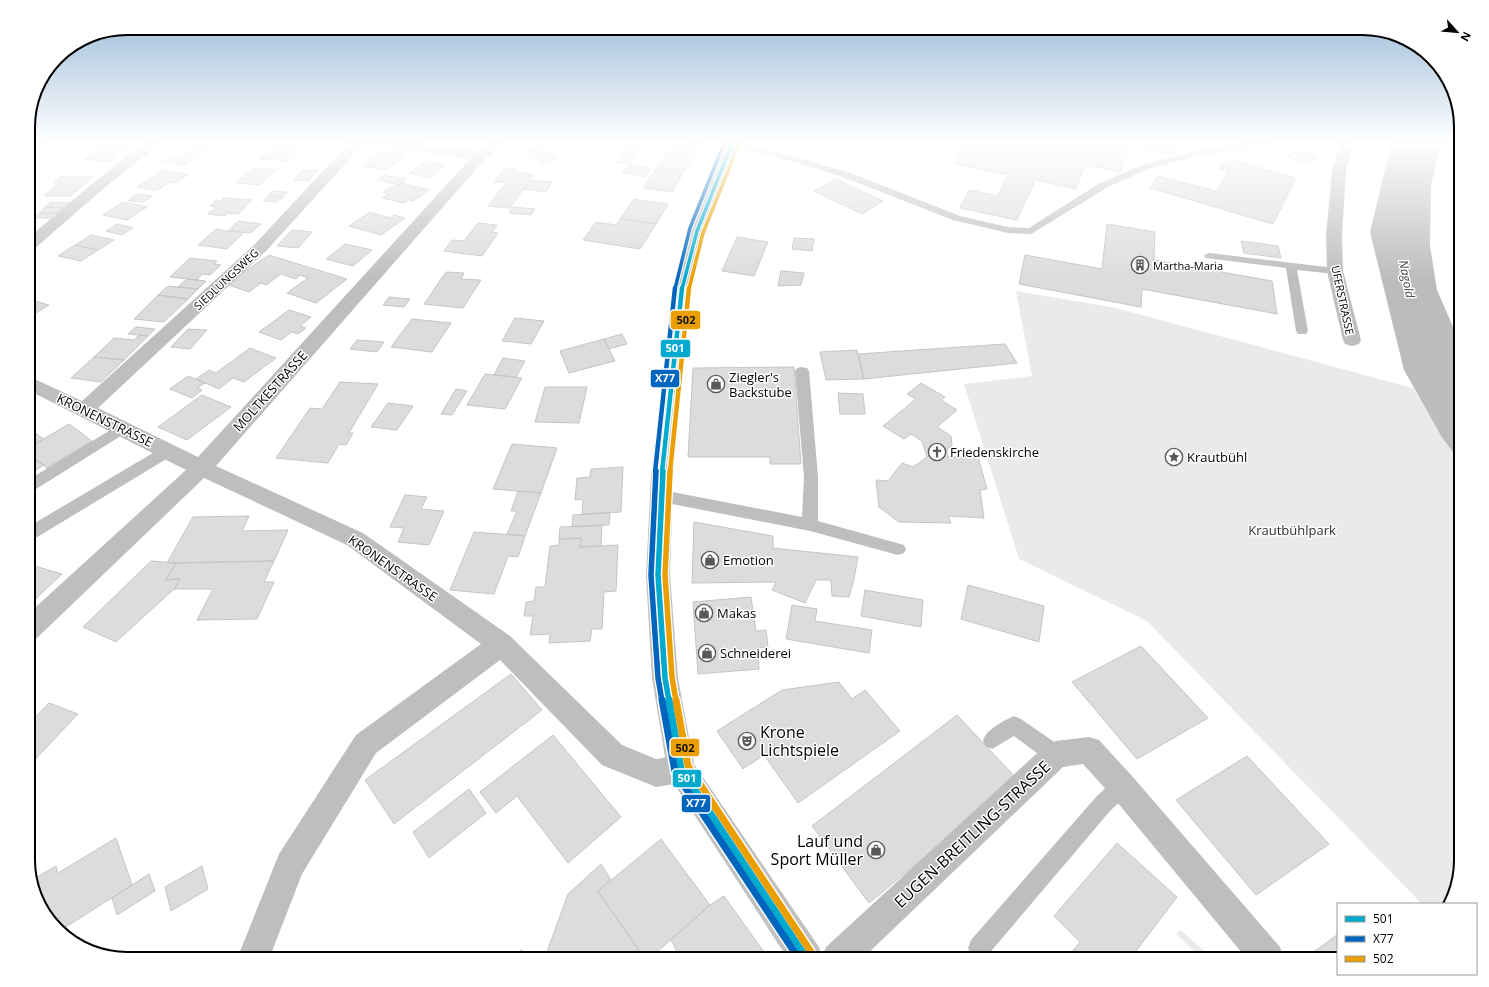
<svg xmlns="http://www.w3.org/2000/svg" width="1489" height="987" font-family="'Open Sans',sans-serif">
  <rect width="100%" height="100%" fill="#fff"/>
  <path fill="#eaeaea" d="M1016,291l100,17 297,80 28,48 20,27v398l-13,43h-26l-275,-283 -128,-62 -55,-175 68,-8z
    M1181,930l32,29h-10l-27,-25z"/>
  <path fill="#bcbcbc" d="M1392,141h53l-6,13 -8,30 -1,62 7,44 24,55v118l-20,-27 -37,-66 -34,-138z"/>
  <path fill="#dcdcdc" stroke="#c5c5c5" d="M105,141h11l19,1 -24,19 -27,-1z
    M206,141h15l2,1 -6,4 -15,-2z
    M431,141h33l-7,5z
    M627,141h14l-11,23 -14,-1z
    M674,141l27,3 -17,28 -28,-3z
    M967,141h207l-3,13 -42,-8 -8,26 -36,-7 -9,24 -41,-9 -18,40 -57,-12 9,-18 29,6 10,-21 -54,-11z
    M195,146l15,3 -25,16 -22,-4 9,-5 5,1z
    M274,146l24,2 -5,4 5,1 -8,8 -30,-2z
    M537,146l22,12 -14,6 -22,-12z
    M1300,150l18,8 -13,6 -18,-8z
    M383,151l24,4 -19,15 -25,-4z
    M1229,159l67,19 -23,46 -123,-36 8,-12 59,15 11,-20 -9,-2z
    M425,161l21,4 -17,13 -20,-5z
    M630,164l22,4 -8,9 -22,-5z
    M253,168l23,2 -16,15 -24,-2z
    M505,168l12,2 -2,3 19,1 -24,34 -22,-2 18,-23 -12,-1z
    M656,169l28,3 -12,20 -29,-4z
    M164,170l24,5 -13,8 -5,-1 -14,9 -19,-4z
    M302,170h15l-8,11 -15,-1z
    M384,175l22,4 -7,6 -22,-5z
    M61,176l32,1 -22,19h-27l16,-14h-6z
    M836,179l47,22 -21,13 -48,-23z
    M530,180l22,2 -6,10 -23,-3z
    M402,183l27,7 -16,11 -4,-1 -5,3 -22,-5 6,-4 -5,-2 8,-6 4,1z
    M273,191l14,1 -4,5 -15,-1z
    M136,194l16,2 -8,6 -16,-1z
    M268,196l15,1 -6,5 -14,-1z
    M224,198l28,2 -14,14 -11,-1 -2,3 -17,-2 8,-7 -6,-1 6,-6 5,1z
    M634,199l34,5 -12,20 -36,-5z
    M51,202l20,1 -5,5 -21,-1z
    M123,202l24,5 -20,13 -24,-5z
    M45,207l21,1 -6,5h-21z
    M513,207l22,2 -4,6 -22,-2z
    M370,212l20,6 4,-3 11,3 -24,17 -32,-9z
    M39,213h21l-6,5h-21z
    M620,219l36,5 -16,25 -57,-9 13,-18 20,3z
    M238,221l23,3 -10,9 -23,-2z
    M478,223l19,2 -5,7 6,1 -16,23 -38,-5 8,-11 12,1z
    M117,224l16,4 -11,7 -16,-4z
    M1107,224l48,8 -1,28 118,21 5,33 -135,-25 -1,18 -122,-23 6,-29 77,14z
    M216,229l12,2 16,1 -17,17 -29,-4z
    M292,230l20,2 -14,16 -21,-2z
    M91,235l23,5 -16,10 -23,-5z
    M737,237l31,5 -14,34 -32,-5z
    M794,238l20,1 -2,12 -20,-2z
    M1241,241l37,5 3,12 -37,-5z
    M345,244l27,6 -19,16 -27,-7z
    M75,245l23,5 -17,11 -23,-5z
    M269,255l78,24 -31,24 -29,-10 21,-15 -8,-3 -4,4 -15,-5 -15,11 -5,-2 -12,9 -23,-8z
    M190,258l27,3 -3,3 7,1 -11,10 -8,-1 -5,6 -27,-3z
    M781,271l23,2 -3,12 -23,1z
    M446,272l18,1 -3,6 20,1 -18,28 -39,-4z
    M187,279l10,1 9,1 -8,8 -20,-2z
    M168,286l30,3 -10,10 -30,-4z
    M158,295l30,4 -24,23 -30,-3z
    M389,297l21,2 -6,8 -21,-2z
    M28,299l21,6 -21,13z
    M289,310l22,7 -11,9 6,2 -8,6 -6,-2 -11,8 -22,-8z
    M515,318l29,3 -13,23 -29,-3z
    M412,319l39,4 -19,29 -41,-5z
    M136,327l19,2 -7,7 -20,-2z
    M188,329l19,1 -17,19 -19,-2z
    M622,334l5,10 -18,5 -5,-10z
    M139,335l9,1 -24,24 -30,-3 20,-19 20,2z
    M604,339l11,22 -46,12 -9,-22z
    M357,340l27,2 -7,10 -27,-3z
    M1005,344l12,19 -153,16 -6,-25z
    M250,348l26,10 -32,24 -11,-4 -14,11 -23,-10 13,-9 7,3z
    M857,350l7,29 -38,1 -6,-28z
    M94,357l30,3 -23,22 -30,-4z
    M503,358l22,3 -9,16 -22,-2z
    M794,367l7,97h-31v-7h-82l5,-89z
    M485,374l37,4 -17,31 -38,-4z
    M188,376l17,7 -8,5 5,2 -10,8 -22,-9z
    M340,382l38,2 -29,49h4l-7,12 -7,-1 -11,19 -52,-5 34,-50 12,1z
    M921,383l24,14 -4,3 16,10 -20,17 14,9 1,10 -5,3 1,8h30l9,32 -7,1 4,28 -36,-2 3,7 -52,-1 -20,-15 -3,-27 12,1 14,-18 11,4 14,-10 -5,-16 -11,-7 -7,5 -21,-13 33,-27 -9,-5z
    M545,387h42l-8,36 -44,-1z
    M456,389l11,2 -15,24 -11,-1z
    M838,393l25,1 2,20h-25z
    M202,395l29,12 -44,33 -29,-13z
    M388,403l25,3 -16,24 -26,-3z
    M69,424l23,17 -45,27 -19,-14v-6z
    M28,428l16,11 -16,9z
    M512,444l45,4 -16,45 -48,-4z
    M28,454l16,11 -16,10z
    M623,467l-2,45 -39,2 1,-15 -8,1 2,-22 13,-1 1,-8z
    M518,491l23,2 -16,43 -18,-2 10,-23h-6z
    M405,495l22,2 -6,12 23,2 -15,34 -31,-3 6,-14 -14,-1z
    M610,513l-1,12 -37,2 1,-12z
    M249,516l-7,15 46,-1 -14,31 -107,2 26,-46z
    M694,522l79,14v12l85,9 -4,22 -5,18 -17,-1 -1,-16h-15l-11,23 -33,-13 4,-8 -84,1z
    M602,525l-1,21 -21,1 1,-9 -22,1 1,-12z
    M474,532l51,4 -7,21 -10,-1 -14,38 -44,-4z
    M581,538l-1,9 38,-2 -2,46 -12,1 -2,37h-10l-2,12 -41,2 1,-9 -20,1 3,-19h-9l2,-14 8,-1 2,-14h9l5,-41 9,-1v-6z
    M151,561l25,2 -10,17 14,-1 -6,10 -58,53 -33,-15z
    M274,561l-10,21h10l-17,37 -60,1 16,-31h-39l6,-10 -14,1 10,-17z
    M28,564l34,10 -34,32z
    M968,585l76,21 -5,36 -78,-23z
    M865,590l58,10 -2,27 -60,-11z
    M751,597l5,34 10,-1 2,17 -11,1 2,21 -61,5 -5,-72z
    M792,605l25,4 -2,12 57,9 -3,23 -83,-14z
    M1141,646l67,72 -71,41 -65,-77z
    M511,674l31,36 -148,114 -29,-44z
    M839,682l13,17 13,-9 35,41 -102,72 -34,-48 -21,14 -26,-38 65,-41z
    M49,703l29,11 -50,53v-42z
    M957,715l61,65 -149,123 -57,-77z
    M553,735l68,82 -53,46 -51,-67 -21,17 -16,-21z
    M1247,756l82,88 -73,51 -80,-95z
    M469,789l17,24 -57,45 -16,-26z
    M116,838l16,47 -71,45 -20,-21 -9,-29 24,-14 2,7z
    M661,839l49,66 -61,54h-4l-47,-68z
    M1117,843l60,54 -47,62h-64l14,-17 -26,-26z
    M601,864l10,16 -13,11 47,68h-98l-2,-2 23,-63z
    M202,866l6,23 -37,22 -6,-24z
    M149,874l6,17 -38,24 -5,-17z
    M724,896l45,63h-88l-10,-19 39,-35z
    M1338,934v25h-22l-5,-5z
    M521,950l12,9h-18z"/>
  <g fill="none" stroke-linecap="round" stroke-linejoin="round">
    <path fill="#bebebe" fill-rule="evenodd" d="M732,141l61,15 58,17 109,43 48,11 21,1 71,-45 42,-18 55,-15 55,-9h23l-5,3 -72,12 -50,13 -40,18 -77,47 -23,-1 -55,-13 -110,-43 -56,-17 -58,-14 -2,-2 2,-2z
      M1210,253l125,15 4,1 2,2 -2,2 -4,1 -38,-4 11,61 -2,3h-8l-2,-3 -10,-63 -80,-10 -2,-2 2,-2z
      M802,367l5,1 2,3 9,106v44l86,24 2,4 -2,4 -6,2 -88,-24 -148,-29 -5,-2 -3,-4 3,-4 5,-2 140,27 2,-40 -9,-106 2,-3z
      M122,424l5,2 2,3 -2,3 -94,59 -5,2v-13l89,-54z
      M168,446l5,1 2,4 -2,4 -139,84 -6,2v-14l135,-80z
      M1014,716l7,3 42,29 3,7 -3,7 -7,2 -7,-2 -35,-26 -22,13 -7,-3 -2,-6c4,-11 20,-19 31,-24z
      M1122,776l7,3 3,7 -3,7 -19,18 -123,145 -8,3 -8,-3 -3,-8 3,-8 125,-143 19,-18z"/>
    <path fill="#bebebe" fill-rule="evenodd" d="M147,141h16l-60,48 -69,60 -6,2v-13l65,-55z
      M351,141h15l-100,110 -168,157 100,49 272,-298 -92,-14 -5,-1 -2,-3h36l70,10 14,-10h16l-22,18 -269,307 147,67 147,103 112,109 34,14 25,-4 10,4 4,10 -4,10 -10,4 -25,4 -54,-22 -102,-105 -124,93 -74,121 -33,85h-32l42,-105 77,-119 125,-91 -134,-99 -143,-67 -167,160 -9,3v-27l158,-144 -158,-80v-14l54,25 172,-156z
      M1341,141h14l-9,30 -4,65 1,35 18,69 -2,4 -7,2 -7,-2 -2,-4 -16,-69 -1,-35 6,-65z
      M1089,737l10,3 33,36 148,171 4,12h-37l-135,-163 -29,-32 -20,3 -201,192h-40l4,-12 220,-202 10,-4z"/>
    <path fill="#c1c1c1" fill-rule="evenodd" d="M30,141h17l-14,11 -5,1v-10z
      M726,141h14c-21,47 -39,94 -49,145l-18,190 -3,99 8,103 16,86 125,183 4,12h-35l-117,-180 -4,-10 -15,-91 -6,-103 5,-99 22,-190 5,-19 17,-55z"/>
    <defs>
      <path id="bus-1-far3" d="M682,289l15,-58 36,-90"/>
      <path id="bus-1-far2" d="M662,472l20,-184"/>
      <path id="bus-1-far1" d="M663,471l-5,104 7,103 4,23"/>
      <path id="bus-1" d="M669,700l12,69 126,190"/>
      <path id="bus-2-far3" d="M675,289l15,-61 35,-87"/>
      <path id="bus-2-far2" d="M655,472l20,-184"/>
      <path id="bus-2-far1" d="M656,471l-5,104 7,103 4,23"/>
      <path id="bus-2" d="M662,700l13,72 124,187"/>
      <path id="bus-3-far3" d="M689,289l14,-56 36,-89"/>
      <path id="bus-3-far2" d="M670,472l19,-184"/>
      <path id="bus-3-far1" d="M670,471l-5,104 7,102 4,24"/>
      <path id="bus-3" d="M676,700l12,66 125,189"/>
    </defs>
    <use href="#bus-1-far3" stroke="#fff" stroke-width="5.5"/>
    <use href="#bus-1-far2" stroke="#fff" stroke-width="7"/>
    <use href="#bus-1-far1" stroke="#fff" stroke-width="8"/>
    <use href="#bus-1" stroke="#fff" stroke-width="10"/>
    <use href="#bus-2-far3" stroke="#fff" stroke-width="5.5"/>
    <use href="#bus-2-far2" stroke="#fff" stroke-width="7"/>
    <use href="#bus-2-far1" stroke="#fff" stroke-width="8"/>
    <use href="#bus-2" stroke="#fff" stroke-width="10"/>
    <use href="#bus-3-far3" stroke="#fff" stroke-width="5.5"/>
    <use href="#bus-3-far2" stroke="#fff" stroke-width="7"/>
    <use href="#bus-3-far1" stroke="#fff" stroke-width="8"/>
    <use href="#bus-3" stroke="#fff" stroke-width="10"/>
    <use href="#bus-1-far3" stroke="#00a9ce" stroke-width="3.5"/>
    <use href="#bus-1-far2" stroke="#00a9ce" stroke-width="4.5"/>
    <use href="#bus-1-far1" stroke="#00a9ce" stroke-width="5.5"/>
    <use href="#bus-1" stroke="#00a9ce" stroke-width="7"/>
    <use href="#bus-2-far3" stroke="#0065bd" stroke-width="3.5"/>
    <use href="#bus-2-far2" stroke="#0065bd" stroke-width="4.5"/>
    <use href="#bus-2-far1" stroke="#0065bd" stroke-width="5.5"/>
    <use href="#bus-2" stroke="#0065bd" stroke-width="7"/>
    <use href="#bus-3-far3" stroke="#eb9e00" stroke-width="3.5"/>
    <use href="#bus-3-far2" stroke="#eb9e00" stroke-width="4.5"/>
    <use href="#bus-3-far1" stroke="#eb9e00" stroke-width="5.5"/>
    <use href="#bus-3" stroke="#eb9e00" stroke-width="7"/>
  </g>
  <linearGradient id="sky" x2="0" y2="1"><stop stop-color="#96b7d6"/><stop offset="0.51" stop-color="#fff"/><stop offset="1" stop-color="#fff" stop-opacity="0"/></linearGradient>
  <rect width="1489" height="279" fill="url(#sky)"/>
  <defs>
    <symbol id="building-ring" viewBox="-11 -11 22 22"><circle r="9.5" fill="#fff" stroke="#595959" stroke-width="1.5"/><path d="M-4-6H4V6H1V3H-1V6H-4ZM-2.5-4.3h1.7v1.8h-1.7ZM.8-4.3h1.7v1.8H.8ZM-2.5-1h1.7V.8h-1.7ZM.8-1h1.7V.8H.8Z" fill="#595959"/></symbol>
    <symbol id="shop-ring" viewBox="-11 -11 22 22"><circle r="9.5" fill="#fff" stroke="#595959" stroke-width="1.5"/><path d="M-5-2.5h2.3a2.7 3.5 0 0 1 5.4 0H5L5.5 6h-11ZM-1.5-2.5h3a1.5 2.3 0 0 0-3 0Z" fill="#595959"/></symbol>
    <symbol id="church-ring" viewBox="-11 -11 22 22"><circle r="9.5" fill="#fff" stroke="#595959" stroke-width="1.5"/><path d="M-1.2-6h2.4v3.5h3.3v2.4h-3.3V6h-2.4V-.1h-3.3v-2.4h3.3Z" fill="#595959"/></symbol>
    <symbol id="sight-ring" viewBox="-11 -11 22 22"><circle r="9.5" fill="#fff" stroke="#595959" stroke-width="1.5"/><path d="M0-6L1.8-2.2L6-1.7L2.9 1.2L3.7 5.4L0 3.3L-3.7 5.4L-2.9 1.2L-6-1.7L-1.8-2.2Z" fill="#595959"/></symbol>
    <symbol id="theatre-ring" viewBox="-11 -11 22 22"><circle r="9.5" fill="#fff" stroke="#595959" stroke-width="1.5"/><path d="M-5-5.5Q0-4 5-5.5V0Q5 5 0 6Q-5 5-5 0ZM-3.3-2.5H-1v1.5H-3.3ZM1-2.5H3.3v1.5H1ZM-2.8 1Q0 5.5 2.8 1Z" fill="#595959"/></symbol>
  </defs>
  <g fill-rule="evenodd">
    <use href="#building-ring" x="1130" y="255" width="20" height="20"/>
    <use href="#shop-ring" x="706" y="374" width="20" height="20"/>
    <use href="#church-ring" x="927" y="442" width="20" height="20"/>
    <use href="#sight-ring" x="1164" y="447" width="20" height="20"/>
    <use href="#shop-ring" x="700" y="550" width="20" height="20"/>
    <use href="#shop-ring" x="694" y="603" width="20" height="20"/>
    <use href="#shop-ring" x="697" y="643" width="20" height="20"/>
    <use href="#theatre-ring" x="737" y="731" width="20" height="20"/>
    <use href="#shop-ring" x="866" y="840" width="20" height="20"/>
  </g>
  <g text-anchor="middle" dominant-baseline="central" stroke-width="3" stroke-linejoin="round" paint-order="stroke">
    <g font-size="11" fill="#000" stroke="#fff" text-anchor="start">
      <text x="1153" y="265">Martha-Maria</text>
    </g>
    <g font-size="11" fill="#000" stroke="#fff">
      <text transform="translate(226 279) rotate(-43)">SIEDLUNGSWEG</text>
      <text transform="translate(1343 300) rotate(78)">UFERSTRASSE</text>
    </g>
    <g font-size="12" font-style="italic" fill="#404040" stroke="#fff">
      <text transform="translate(1407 279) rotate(79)">Nagold</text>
    </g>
    <g font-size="13" fill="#000" stroke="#fff" text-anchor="start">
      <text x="729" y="377">Ziegler's<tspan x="729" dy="15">Backstube</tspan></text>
      <text x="950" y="452">Friedenskirche</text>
      <text x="1187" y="457">Krautbühl</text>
      <text x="723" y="560">Emotion</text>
      <text x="717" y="613">Makas</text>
      <text x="720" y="653">Schneiderei</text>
    </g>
    <g font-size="13" fill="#000" stroke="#fff">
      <text transform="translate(270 391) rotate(-48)">MOLTKESTRASSE</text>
      <text transform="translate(105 420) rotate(26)">KRONENSTRASSE</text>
      <text transform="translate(393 568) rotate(35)">KRONENSTRASSE</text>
    </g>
    <g font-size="13" fill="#2f2f2f" stroke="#fff">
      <text x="1292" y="530">Krautbühlpark</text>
    </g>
    <g font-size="16" fill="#000" stroke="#fff" text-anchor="start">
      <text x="760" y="732">Krone<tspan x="760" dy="18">Lichtspiele</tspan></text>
      <text x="863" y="841" text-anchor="end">Lauf und<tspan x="863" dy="18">Sport Müller</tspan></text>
    </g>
    <g font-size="16" fill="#000" stroke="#fff">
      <text transform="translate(972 834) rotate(-43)">EUGEN-BREITLING-STRASSE</text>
    </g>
  </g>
  <path d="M0 0H1489V987H0ZM127 35H1362A92 92 0 0 1 1454 127V860A92 92 0 0 1 1362 952H127A92 92 0 0 1 35 860V127A92 92 0 0 1 127 35Z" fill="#fff" fill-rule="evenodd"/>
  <path fill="none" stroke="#000" stroke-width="2" d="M127 35H1362A92 92 0 0 1 1454 127V860A92 92 0 0 1 1362 952H127A92 92 0 0 1 35 860V127A92 92 0 0 1 127 35Z"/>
  <g stroke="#fff" stroke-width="1.5">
    <rect x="670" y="310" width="31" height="20" rx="4" fill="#eb9e00"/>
    <rect x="660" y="339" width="31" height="19" rx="4" fill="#00a9ce"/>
    <rect x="650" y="369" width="30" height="19" rx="4" fill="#0065bd"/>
    <rect x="670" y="738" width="30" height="19" rx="4" fill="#eb9e00"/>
    <rect x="672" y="769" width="30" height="19" rx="4" fill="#00a9ce"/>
    <rect x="681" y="794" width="30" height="19" rx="4" fill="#0065bd"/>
  </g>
  <g font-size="11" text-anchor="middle" font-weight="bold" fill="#fff">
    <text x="675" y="352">501</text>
    <text x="665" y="382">X77</text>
    <text x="687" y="782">501</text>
    <text x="696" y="807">X77</text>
  </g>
  <g font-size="11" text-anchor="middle" font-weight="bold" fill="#111">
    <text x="686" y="324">502</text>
    <text x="685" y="752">502</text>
  </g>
  <rect x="1337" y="903" width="140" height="72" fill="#ffffff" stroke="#999999"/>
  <rect x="1345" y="916" width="20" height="6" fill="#00a9ce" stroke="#999999"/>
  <text x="1373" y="923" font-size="12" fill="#000000">501</text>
  <rect x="1345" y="936" width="20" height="6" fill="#0065bd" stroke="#999999"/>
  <text x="1373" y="943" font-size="12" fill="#000000">X77</text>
  <rect x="1345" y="956" width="20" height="6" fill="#eb9e00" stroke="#999999"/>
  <text x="1373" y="963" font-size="12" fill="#000000">502</text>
  <g transform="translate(1457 32) rotate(117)" stroke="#ffffff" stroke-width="3" paint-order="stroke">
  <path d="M0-3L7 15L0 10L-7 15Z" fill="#000000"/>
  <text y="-6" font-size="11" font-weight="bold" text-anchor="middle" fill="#000000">N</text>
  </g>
</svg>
